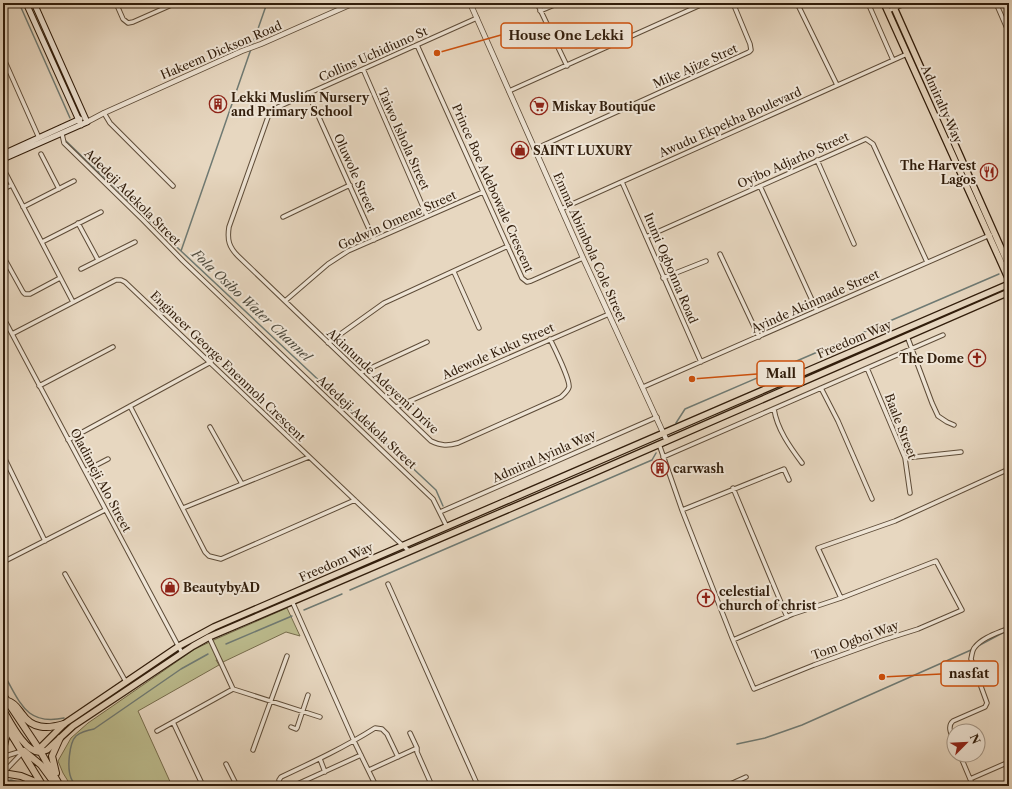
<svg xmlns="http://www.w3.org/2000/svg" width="1012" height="789" font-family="'Libre Caslon Text',serif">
  <rect width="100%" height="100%" fill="#e7d7c0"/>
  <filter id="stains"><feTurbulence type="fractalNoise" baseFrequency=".005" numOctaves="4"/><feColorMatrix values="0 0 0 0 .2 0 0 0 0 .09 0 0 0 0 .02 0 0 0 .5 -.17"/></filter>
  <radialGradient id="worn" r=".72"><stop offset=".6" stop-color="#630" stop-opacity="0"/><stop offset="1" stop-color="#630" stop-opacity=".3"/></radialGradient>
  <path fill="#bcbc8e" stroke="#766c4c" d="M287,608l13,28 -14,-4 -63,30 -2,-4 -5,2 3,5 -81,46 34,75h-101l-8,-13 -5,-12 13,-23 17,-15 107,-74 21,-10z"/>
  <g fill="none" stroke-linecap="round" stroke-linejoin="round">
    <path stroke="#6f7a73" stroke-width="1.5" d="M19,3l51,115
      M252,46l15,-43
      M251,49l-70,202 255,239 7,16
      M66,141l115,110
      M676,423l9,-14 314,-135
      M350,590l302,-130 4,-7
      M304,610l38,-16
      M226,644l66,-28
      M978,646l30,-16
      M3,673c17,28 22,53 61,45
      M737,744l28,-6 37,-13 169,-75
      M3,782l8,-2 21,6
      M76,786c-2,-3 -4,-5 -5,-8 -4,-10 -2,-35 5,-42 5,-4 12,-6 18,-7l87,-60 27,-15"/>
    <defs>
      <path id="minor" d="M116,3l7,16 5,4 5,-1 43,-19
        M537,3l30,63
        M797,3l40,82
        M868,3l25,57
        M996,3l13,30
        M540,11l19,-8
        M888,11l19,-8
        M477,18l-199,89 -6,4 -4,6 -39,110c-2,13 0,20 9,29l193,185c10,5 17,5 27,2l103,-46c3,-3 7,-6 8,-10 1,-7 -15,-40 -19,-48
        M417,45l105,233 5,4 4,-1 52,-23
        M3,57l36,81
        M363,69l64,147
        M509,91l196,-88
        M308,93l66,147
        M104,113l6,10 63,63
        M62,134l2,9 79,77 40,41 250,238 14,28
        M535,149l214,-97 2,-2 -1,-6 -17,-41
        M41,154l18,35
        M817,160l37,84
        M3,168l70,134
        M622,182l79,180
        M760,186l57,125
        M3,189l9,-4
        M23,207l51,-26
        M561,209l346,-155
        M283,217l67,-32
        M78,223l20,37
        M646,237l220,-98 7,5 54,118
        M42,242l59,-30
        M720,254l39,83
        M3,256l20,36 2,2h5l30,-16
        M81,269l54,-27
        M454,272l25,56
        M663,278l43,-17
        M285,301l43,-37 20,-13 135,-59
        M3,317l179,336
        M12,334l104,-54h5l4,2 274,260 10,9
        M907,336l25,67 6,13 9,6 7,3
        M328,343l56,-40 124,-57
        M867,368l38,90 5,35
        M360,373l67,-31
        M39,386l74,-39
        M643,387l347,-152
        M821,388l17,33 34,78
        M130,406l75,146 4,4 12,3 134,-59
        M396,407l213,-93
        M774,409c3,20 16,38 28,54
        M210,427l32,57
        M68,440l143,-78
        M659,444l23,66 51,130 21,49 60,-24 69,-25 35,-11 44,-19 -26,-49 -95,37 -48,16 -60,26
        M3,455l42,86
        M663,457l280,-122
        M905,458l56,-6
        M85,471l23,-12
        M733,488l54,129
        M183,508l126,-51
        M682,510l102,-41 5,11
        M440,512l217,-95
        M3,562l102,-52
        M65,574l61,108
        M388,584l90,202
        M841,598l-23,-50 77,-27 114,-52
        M292,601l62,140 22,45
        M209,637l24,52
        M173,722l30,64
        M291,727l5,2 1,-1 11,-33
        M157,731l76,-42 87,28
        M410,733l7,15v4l15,34
        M954,741c-3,-7 -7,-15 -1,-20l32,-14 2,-4 -16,-44c1,-4 1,-9 4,-12 8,-10 23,-14 34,-19
        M253,750l34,-94
        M960,755l13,31
        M3,759l6,-4 13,-4
        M320,759l5,13
        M226,764l11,22
        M369,770l48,-22
        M3,773l20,-21
        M970,779l39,-17
        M281,786l-2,-6 2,-3c32,-15 64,-30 94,-49l7,1 5,5 11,23
        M293,786l68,-31
        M726,786l20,-9"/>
      <path id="tertiary" d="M470,3l113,255 84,183
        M87,122l17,-9 138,-62 19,-7 93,-41"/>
      <path id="secondary" d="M26,3l55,122
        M3,154l77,-35
        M3,159l84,-37 -53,-119"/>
      <path id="primary" d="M884,3l125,277
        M892,3l117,263
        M39,749l25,-25 115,-78 35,-19 795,-343
        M41,752l6,-2 26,-24 120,-80 16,-9 382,-163 418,-182"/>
      <path id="trunk" d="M3,695l36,54 21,37
        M8,701c7,2 10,8 14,13 10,15 25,15 42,10
        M3,710c7,12 23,44 38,42
        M3,721l40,65
        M3,750l3,-13 -1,-12
        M24,751l17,14 11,15
        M3,773l18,3 22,9
        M56,773l-4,-17 8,-18"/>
    </defs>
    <use href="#minor" stroke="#5e4c38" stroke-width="5.5"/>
    <use href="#tertiary" stroke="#5e4c38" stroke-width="6"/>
    <use href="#secondary" stroke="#311d0b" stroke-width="7"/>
    <use href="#primary" stroke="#311d0b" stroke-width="8"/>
    <use href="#trunk" stroke="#311d0b" stroke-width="8"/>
    <use href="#minor" stroke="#efe5d6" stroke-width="3.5"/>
    <use href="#tertiary" stroke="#efe5d6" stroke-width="4.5"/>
    <use href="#secondary" stroke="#efe5d6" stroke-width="5"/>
    <use href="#primary" stroke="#e7d7c0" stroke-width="5.5"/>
    <use href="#trunk" stroke="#e7d7c0" stroke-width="6"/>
  </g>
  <defs>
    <symbol id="building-ring" viewBox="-11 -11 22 22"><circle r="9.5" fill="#efe5d6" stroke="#8f2418" stroke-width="1.5"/><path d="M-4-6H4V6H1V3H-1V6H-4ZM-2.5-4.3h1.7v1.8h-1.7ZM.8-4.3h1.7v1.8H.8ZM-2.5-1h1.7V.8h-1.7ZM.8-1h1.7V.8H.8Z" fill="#8f2418"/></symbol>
    <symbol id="supermarket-ring" viewBox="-11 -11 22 22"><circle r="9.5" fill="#efe5d6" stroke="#8f2418" stroke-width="1.5"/><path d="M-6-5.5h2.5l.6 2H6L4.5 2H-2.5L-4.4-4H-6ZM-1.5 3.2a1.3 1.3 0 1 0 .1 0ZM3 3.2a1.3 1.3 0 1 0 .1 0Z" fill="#8f2418"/></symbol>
    <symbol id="shop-ring" viewBox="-11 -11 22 22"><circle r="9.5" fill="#efe5d6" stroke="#8f2418" stroke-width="1.5"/><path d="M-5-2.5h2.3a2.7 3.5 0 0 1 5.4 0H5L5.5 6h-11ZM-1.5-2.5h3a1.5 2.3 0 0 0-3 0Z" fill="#8f2418"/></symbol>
    <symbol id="restaurant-ring" viewBox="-11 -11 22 22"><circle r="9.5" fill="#efe5d6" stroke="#8f2418" stroke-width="1.5"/><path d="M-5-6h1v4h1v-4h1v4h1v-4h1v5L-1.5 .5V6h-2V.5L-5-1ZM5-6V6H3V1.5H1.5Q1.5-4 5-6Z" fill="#8f2418"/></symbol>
    <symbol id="church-ring" viewBox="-11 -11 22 22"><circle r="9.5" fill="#efe5d6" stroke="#8f2418" stroke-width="1.5"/><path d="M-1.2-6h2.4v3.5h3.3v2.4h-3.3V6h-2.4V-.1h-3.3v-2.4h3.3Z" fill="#8f2418"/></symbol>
  </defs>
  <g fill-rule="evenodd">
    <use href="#building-ring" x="208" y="94" width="20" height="20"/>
    <use href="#supermarket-ring" x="529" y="96" width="20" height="20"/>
    <use href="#shop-ring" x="510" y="140" width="20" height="20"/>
    <use href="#restaurant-ring" x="979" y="162" width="20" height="20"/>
    <use href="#church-ring" x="967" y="348" width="20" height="20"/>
    <use href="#building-ring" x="650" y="458" width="20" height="20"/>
    <use href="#shop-ring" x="160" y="577" width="20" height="20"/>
    <use href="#church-ring" x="696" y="588" width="20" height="20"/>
  </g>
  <g text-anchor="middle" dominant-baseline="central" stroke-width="4" stroke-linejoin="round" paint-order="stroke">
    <g font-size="12" fill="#311d0b" stroke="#efe5d6">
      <text transform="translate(221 50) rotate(-23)">Hakeem Dickson Road</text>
      <text transform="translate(373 54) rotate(-24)">Collins Uchidiuno St</text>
      <text transform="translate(695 66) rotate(-24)">Mike Ajize Stret</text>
      <text transform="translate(942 104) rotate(66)">Admiralty Way</text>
      <text transform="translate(730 122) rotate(-24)">Awudu Ekpekha Boulevard</text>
      <text transform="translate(404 139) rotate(66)">Taiwo Ishola Street</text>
      <text transform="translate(793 160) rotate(-24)">Oyibo Adjarho Street</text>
      <text transform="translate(355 173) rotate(66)">Oluwole Street</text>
      <text transform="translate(493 188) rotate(66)">Prince Boe Adebowale Crescent</text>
      <text transform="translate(133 197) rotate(45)">Adedeji Adekola Street</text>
      <text transform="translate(397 220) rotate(-24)">Godwin Omene Street</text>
      <text transform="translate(590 247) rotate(66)">Emma Abimbola Cole Street</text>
      <text transform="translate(671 268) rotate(67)">Itumi Ogbonna Road</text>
      <text transform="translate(815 301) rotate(-24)">Ayinde Akinmade Street</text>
      <text transform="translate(854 339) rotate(-23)">Freedom Way</text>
      <text transform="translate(498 351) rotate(-24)">Adewole Kuku Street</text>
      <text transform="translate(228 366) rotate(44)">Engineer George Enenmoh Crescent</text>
      <text transform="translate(383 381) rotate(43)">Akintunde Adeyemi Drive</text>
      <text transform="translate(367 422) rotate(43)">Adedeji Adekola Street</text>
      <text transform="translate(901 426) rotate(69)">Baale Street</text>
      <text transform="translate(544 456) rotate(-24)">Admiral Ayinla Way</text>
      <text transform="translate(101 480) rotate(62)">Oladimeji Alo Street</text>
      <text transform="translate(336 562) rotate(-24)">Freedom Way</text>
      <text transform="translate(855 640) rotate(-20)">Tom Ogboi Way</text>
    </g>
    <g font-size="12" font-weight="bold" fill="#311d0b" stroke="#efe5d6" text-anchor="start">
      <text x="231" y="97">Lekki Muslim Nursery<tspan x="231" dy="14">and Primary School</tspan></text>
      <text x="552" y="106">Miskay Boutique</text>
      <text x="533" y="150">SAINT LUXURY</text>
      <text x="976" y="165" text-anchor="end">The Harvest<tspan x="976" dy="14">Lagos</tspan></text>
      <text x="964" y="358" text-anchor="end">The Dome</text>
      <text x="673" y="468">carwash</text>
      <text x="183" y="587">BeautybyAD</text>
      <text x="719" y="591">celestial<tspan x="719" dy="14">church of christ</tspan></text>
    </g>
    <g font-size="13" font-style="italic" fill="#504c3f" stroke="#efe5d6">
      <text transform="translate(252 305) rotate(43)">Fola Osibo Water Channel</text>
    </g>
  </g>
  <path fill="none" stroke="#cd500c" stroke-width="1.5" d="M437 53L501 35M692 379L757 374M882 677L941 674"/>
  <g fill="#cd500c" stroke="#efe5d6" stroke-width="1.5">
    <circle cx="437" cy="53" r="4"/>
    <circle cx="692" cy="379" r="4"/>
    <circle cx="882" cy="677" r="4"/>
  </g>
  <g fill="#efe5d6" stroke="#cd500c" stroke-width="1.5">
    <rect x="501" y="23" width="131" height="25" rx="4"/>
    <rect x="757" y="361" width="47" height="25" rx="4"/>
    <rect x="941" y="661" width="57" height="25" rx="4"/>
  </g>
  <g font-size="13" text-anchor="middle" font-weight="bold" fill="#311d0b">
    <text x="566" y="40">House One Lekki</text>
    <text x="781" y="378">Mall</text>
    <text x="969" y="678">nasfat</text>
  </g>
  <rect width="1012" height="789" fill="none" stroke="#e7d7c0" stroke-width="16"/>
  <rect x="4" y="4" width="1004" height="781" fill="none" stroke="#311d0b" stroke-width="2"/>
  <rect x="8" y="8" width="996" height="773" fill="none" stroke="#311d0b"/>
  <g transform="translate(966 743) rotate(66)"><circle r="19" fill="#efe5d6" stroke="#a39585"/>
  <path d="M0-3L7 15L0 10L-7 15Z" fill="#8f2418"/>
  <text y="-6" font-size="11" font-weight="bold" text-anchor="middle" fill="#311d0b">N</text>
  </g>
  <rect width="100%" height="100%" filter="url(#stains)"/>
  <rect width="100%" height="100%" fill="url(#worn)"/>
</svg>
